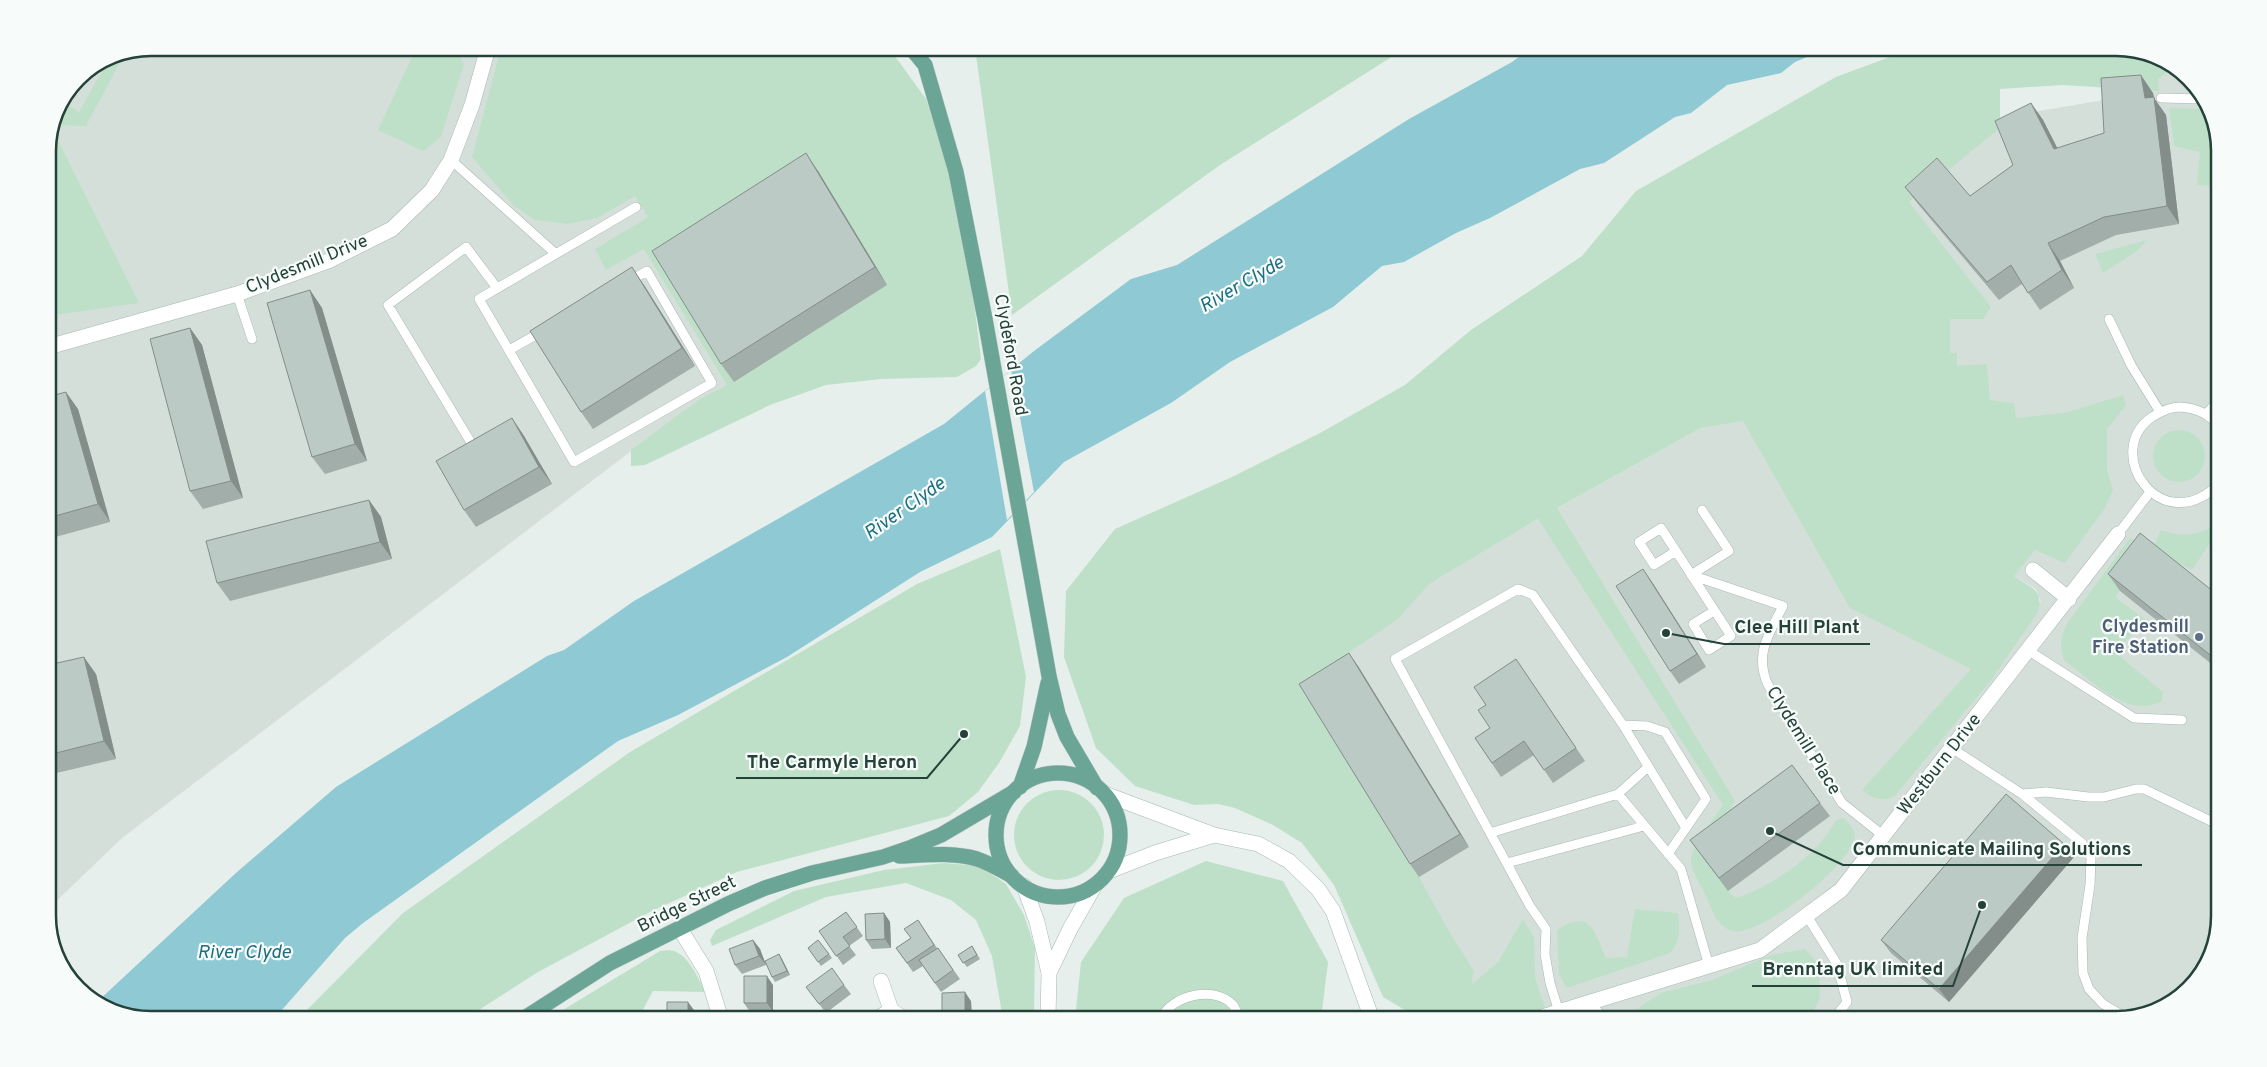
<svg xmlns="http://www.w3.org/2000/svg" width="2267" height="1067" font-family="Overpass,sans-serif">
  <rect width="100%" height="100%" fill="#e6efeb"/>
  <path fill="#d4dfda" d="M152,48h695l99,233 -245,117 -579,440 -74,71v-764l10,-39 20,-28 34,-23z
    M2171,69l31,25 17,51v770l-8,40 -38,47 -57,17h-663l-166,-351 270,-160 144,-80 42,-8 106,187 192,-5 -5,-13 -22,-13 -224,-343 191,-112 140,-24 36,-18z"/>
  <path fill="#bfe0c8" d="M416,48h39l9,16 -23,73 -18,14 -45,-21z
    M501,48h388l37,51 20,58 24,113 11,89 -5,7 -19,11 -76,2 -55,6 -56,20 -125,60 -14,1v-16l70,-52 26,-13 -83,-136 -38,21 -11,-21 53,-32 -13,-21 -38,22 -30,6 -32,-4 -22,-15 -41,-48z
    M975,48h431l-186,117 -208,150z
    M1914,48h201l40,8 16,13 -13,10 1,12 -97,-6 -62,4v39l-91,74 82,105 -8,12h-33v34h7v13l30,-2 3,36 24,3 2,15 49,-5 58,-18 3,10 -19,24v41l6,20 -8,18 -40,55 -30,-13 -21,26c16,12 30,12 24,36l-46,67 -97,117c-14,6 -21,3 -33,-6l109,-121 -122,-62 -106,-186 -42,7 -144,80 178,293 -24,44 17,46 8,7c38,-13 81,-42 100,-78l7,-2c5,5 12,10 12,18 -2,28 -96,102 -122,95 -17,-4 -21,-22 -27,-35 -5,-10 -14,-24 -15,-35 0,-14 23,-43 32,-56l-185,-286 -109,65 -31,35 -64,44 -25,34 110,180 31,56 24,38 -3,14 27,-23 25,-43 11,18 1,41 13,38 -12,3h-116l-37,-22 -49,-112 -32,-42 -29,-18 -38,-17 -17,-4 -24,1 -59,-19 -39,-38 -32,-91 2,-66 49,-62 117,-52 88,-44 85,-48 66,-55 111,-74 54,-65 200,-114z
    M125,53l-39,73 -33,-1 5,-19 4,-5 17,11 30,-54z
    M2169,108l38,1 12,36v37l-3,4 -19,-1 3,-33 -26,-6z
    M52,128l87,175 -91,13v-171z
    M2148,240l-14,13 -31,20 -8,-19z
    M2153 456a26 26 0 1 1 52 0a26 26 0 1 1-52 0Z
    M2219,524v9l-5,4 -22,33 -39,-19 -38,46 31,23 -31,32 48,40 -1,9c-34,19 -71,-21 -98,-41 -5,-14 -3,-24 4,-38l62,-84 22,12 9,-20c25,8 35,5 58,-6z
    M1000,549l26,128 -6,49 -21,37 -21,29 -29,24 -212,56 -85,39 -114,61 -73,47h-167l105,-106 227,-161 287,-168z
    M1014 835a45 45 0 1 1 90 0a45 45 0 1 1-90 0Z
    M1206,861l77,20 45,81 -7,57h-246l6,-57 43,-64z
    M944,863l36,3 26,18 18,31 11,33 -1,71h-31l-11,-63 -16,-36 -25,-20 -45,-17 -80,14 -114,49 -2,-6 6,-10 78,-39 90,-21z
    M1635,909l43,4c2,15 3,28 -8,40l-103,35 -8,-13 -2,-45c33,-22 38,2 49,28l21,-1z
    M1805,949l14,15 1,34 -10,21h-176v-8l27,-18 51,-13 59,-25z
    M669,950c19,2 28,27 37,42l-53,-1 -15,28h-15l-17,-8 -15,8h-43l112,-68z"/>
  <path fill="#8ec9d4" d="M1531,48h297l-33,14 -14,11 -54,12 -36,28 -16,4 -71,46 -24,6 -90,49 -34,15 -52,29 -22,4 -49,41 -103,55 -59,41 -107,59 -72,75 -72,35 -133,85 -109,58 -60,26 -255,182 -18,15 -71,81h-122l-40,-8 -14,-10 139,-129 99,-85 211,-131 17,-6 70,-49 310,-177 90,-73 97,-72 46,-14 232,-146 103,-57z"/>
  <path fill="#e6efeb" d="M1011,370l23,122 -27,28 -22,-129z"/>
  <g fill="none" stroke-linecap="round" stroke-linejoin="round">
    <defs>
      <path id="service" d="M2161,98l43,1
        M451,160l105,94
        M628,282l19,-11 65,112 -138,79 -95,-163 157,-92
        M237,294l15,45
        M2109,319l22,46 29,47
        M509,350l34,-19
        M2206,414l13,-14
        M2219,427c-9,-13 -24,-19 -39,-20 -10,0 -20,5 -28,10 -51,35 9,124 67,67
        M473,446l-85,-141 78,-58 31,41
        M2118,534l32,-42
        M1676,551l-22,14 -15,-23 22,-14c23,36 47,72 70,108l-22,14 -16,-26 21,-13
        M1691,575l92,31c-14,28 -29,48 -15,79l74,118 43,34
        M1691,575l38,-24 -27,-41
        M2029,651l105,67 48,2
        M1623,725l24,1 18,6 41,67 -38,55
        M1953,749l69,45 60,49 9,15 -1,27 -8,53 1,35 6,16 14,15 22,13
        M1618,794l30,-27
        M2022,794l24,-2 42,5h16l32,-8h8l75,36
        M1490,833l128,-39 63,75 28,97
        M1507,863l137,-37
        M1807,916l30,48 10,38 -13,17
        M1590,1002l14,17
        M1559,1012l-9,-29 -5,-29 1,-25 -16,-23 -135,-247 123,-70 15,6 90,130 63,103
        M1161,1019c10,-24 54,-34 72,-14 3,4 5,10 7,14"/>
      <path id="minor" d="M48,347l189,-53 91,-33 64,-32 40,-39 19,-30 21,-55 16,-57
        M2033,570l36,29
        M680,929l26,42 15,48
        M881,981l10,29 13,9
        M877,1019l14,-9
        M1536,1019l224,-69 81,-60 277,-356"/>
      <path id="tertiary" d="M1105,794l109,41 44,9 31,17 29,28 15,22 39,108
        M1109,871l46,-18 59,-18
        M1024,886l13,36 12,51 -1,46
        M1049,973l21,-44 25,-44"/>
      <path id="primary" d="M911,48l14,17 31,107 29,147 64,357 9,38 9,23 30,51
        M996 835a62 62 0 1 1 124 0a62 62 0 1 1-124 0Z
        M1020,787l14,-40 14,-64
        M899,856c26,-1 53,-4 78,3 12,4 24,11 35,17
        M523,1019l87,-56 118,-59 37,-16 47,-15 71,-16 29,-10 29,-12 73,-43"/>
    </defs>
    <use href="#service" stroke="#a8b8b2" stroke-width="10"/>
    <use href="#minor" stroke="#a8b8b2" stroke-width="16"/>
    <use href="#tertiary" stroke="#a8b8b2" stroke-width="16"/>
    <use href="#primary" stroke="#c2cac8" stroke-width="16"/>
    <use href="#service" stroke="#fff" stroke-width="9"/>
    <use href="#minor" stroke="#fff" stroke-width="15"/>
    <use href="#tertiary" stroke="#fff" stroke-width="15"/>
    <use href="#primary" stroke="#6aa596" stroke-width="15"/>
  </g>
  <path fill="#a1aea9" d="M2153,93l1,5 12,17 13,109 -63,11 -56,26 14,27 -34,22 -18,-26 -23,16 -81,-96 -13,-17 65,9 43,-31 18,-62 12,17 14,28 47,-15z
    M818,171l69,114 -153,97 -13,-18z
    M644,285l51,81 -102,63 -12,-17z
    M310,290l12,18 45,153 -42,13 -13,-17z
    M190,328l12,17 41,153 -40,11 -13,-18z
    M48,397l30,12 32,113 -62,17z
    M512,418l12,18 28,48 -76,43 -12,-17z
    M369,500l12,17 11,42 -162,42 -13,-18z
    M2108,574l111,22v74l-99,-79z
    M1652,582l54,85 -27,17 -9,-13z
    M1516,659l69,102 -32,22 -19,-28 -33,22 -26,-39 15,-10 -4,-23z
    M48,665l48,9 20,85 -68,16z
    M1358,666l111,181 -50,30 -9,-13z
    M1820,803l10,13 -102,75 -38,-51z
    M2064,844l10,13 -125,145 -58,-49 -10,-13z
    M846,912l17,24 -14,10 7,9 -13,10 -24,-34z
    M884,913l6,9 1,26 -19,1 -6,-9z
    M918,920l19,28h1l22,31 -19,13 -18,-26 -10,6 -17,-24 15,-10z
    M753,940l7,9 6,16 -24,9 -7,-9z
    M818,940l14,18 -11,8 -13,-18z
    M972,946l8,13 -13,8 -9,-12z
    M779,954l3,5 8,16 -15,7 -3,-5z
    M773,985v27h-23l-6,-9z
    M844,985l7,9 -25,19 -20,-26z
    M971,1001l1,19h-25l-5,-7z"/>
  <path fill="#838d89" d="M2141,75l12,18 1,5 12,17 13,109 -12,-18 -22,-108z
    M2031,103l12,17 24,47 -13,-18z
    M806,153l12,18 69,114 -12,-18z
    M2048,243l12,18 14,27 -12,-18z
    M632,267l12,18 51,81 -13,-18z
    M310,290l12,18 45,153 -12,-17z
    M190,328l12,17 41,153 -12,-17z
    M66,392l12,17 32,113 -12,-18z
    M512,418l12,18 28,48 -13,-17z
    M369,500l12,17 11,42 -12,-17z
    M1643,569l9,13 54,85 -9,-13z
    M1349,653l9,13 111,181 -9,-13z
    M84,657l12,17 20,85 -12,-18z
    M2064,844l10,13 -125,145 -10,-13z
    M884,913l6,9 1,26 -6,-9z
    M753,940l7,9 6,16 -7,-9z
    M779,954l3,5 8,16 -3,-4z
    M767,976l6,9v27l-6,-9z
    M965,992l6,9 1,19h-1l-6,-8z
    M688,1002l6,8v10h-6z"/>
  <path fill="#bbcac4" stroke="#838d89" d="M2141,75l4,23 9,-1 13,109 -63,11 -56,26 14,27 -34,23 -17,-28 -24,17 -82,-95 32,-29 33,38 43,-31 -18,-44 36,-18 23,46 50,-16 -3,-55z
    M806,153l69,114 -154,97 -69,-113z
    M632,267l50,81 -101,64 -51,-81z
    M310,290l45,154 -43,13 -45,-154z
    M190,328l41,153 -41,10 -40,-152z
    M66,392l32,112 -50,14v-121z
    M512,418l27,49 -75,43 -28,-49z
    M369,500l11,42 -163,41 -11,-42z
    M2140,533l79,63v66l-111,-88z
    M1643,569l54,85 -27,17 -54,-85z
    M1349,653l111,181 -50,30 -111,-180z
    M84,657l20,84 -56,14v-90z
    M1516,659l60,89 -32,22 -20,-29 -32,22 -17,-25 15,-10 -12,-18 8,-5 -12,-18z
    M1792,765l28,38 -101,75 -29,-38z
    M2006,794l58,50 -125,145 -58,-49z
    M846,912l11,15 -14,10 7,9 -14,10 -17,-25z
    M884,913l1,26 -19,1 -1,-26z
    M918,920l16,25 -27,18 -11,-15 15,-10 -7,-9z
    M753,940l6,16 -24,9 -6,-16z
    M818,940l11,14 -11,8 -10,-14z
    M972,946l5,9 -14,8 -5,-8z
    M938,948l15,22 -18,13 -16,-23z
    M779,954l8,17 -15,6 -7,-16z
    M832,968l12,17 -25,19 -13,-17z
    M744,976h23v27h-23z
    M965,992v20l-23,1v-20z
    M667,1002h21v18h-21z"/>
  <circle fill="#5c6f8a" stroke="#f7fbf9" stroke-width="2" cx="2199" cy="637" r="5"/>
  <g text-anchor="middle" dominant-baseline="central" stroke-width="4.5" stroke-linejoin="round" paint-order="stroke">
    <g font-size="18" fill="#24423a" stroke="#f7fbf9">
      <text transform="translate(307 265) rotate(-22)">Clydesmill Drive</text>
      <text transform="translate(1010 355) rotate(80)">Clydeford Road</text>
      <text transform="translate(1803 741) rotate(58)">Clydemill Place</text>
      <text transform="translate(1940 765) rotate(-52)">Westburn Drive</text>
      <text transform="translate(687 905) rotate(-26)">Bridge Street</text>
    </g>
    <g font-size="18" font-weight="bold" fill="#4e5e75" stroke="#f7fbf9" text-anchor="end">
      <text x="2189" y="627">Clydesmill<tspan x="2189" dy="21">Fire Station</tspan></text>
    </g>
    <g font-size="19" font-style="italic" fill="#1c6f80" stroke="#f7fbf9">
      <text transform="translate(1242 285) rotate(-30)">River Clyde</text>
      <text transform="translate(905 509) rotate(-35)">River Clyde</text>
      <text x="244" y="953">River Clyde</text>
    </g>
  </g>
  <path d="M0 0H2267V1067H0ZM151 56H2116A95 95 0 0 1 2211 151V916A95 95 0 0 1 2116 1011H151A95 95 0 0 1 56 916V151A95 95 0 0 1 151 56Z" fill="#f7fbf9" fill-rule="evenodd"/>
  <path fill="none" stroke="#24423a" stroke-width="2.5" d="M151 56H2116A95 95 0 0 1 2211 151V916A95 95 0 0 1 2116 1011H151A95 95 0 0 1 56 916V151A95 95 0 0 1 151 56Z"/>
  <path fill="none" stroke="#24423a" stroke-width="2" d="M1666 633L1724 644H1870M964 734L927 778H736M1770 831L1843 865H2142M1982 905L1953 986H1752"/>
  <g fill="#24423a" stroke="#f7fbf9" stroke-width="2">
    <circle cx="1666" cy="633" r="5"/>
    <circle cx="964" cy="734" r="5"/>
    <circle cx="1770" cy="831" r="5"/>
    <circle cx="1982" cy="905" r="5"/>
  </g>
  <g font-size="19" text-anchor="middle" font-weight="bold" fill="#24423a" stroke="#f7fbf9" stroke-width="4.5" stroke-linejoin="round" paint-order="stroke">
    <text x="1797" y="633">Clee Hill Plant</text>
    <text x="832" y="768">The Carmyle Heron</text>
    <text x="1992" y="855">Communicate Mailing Solutions</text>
    <text x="1853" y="975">Brenntag UK limited</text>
  </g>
</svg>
